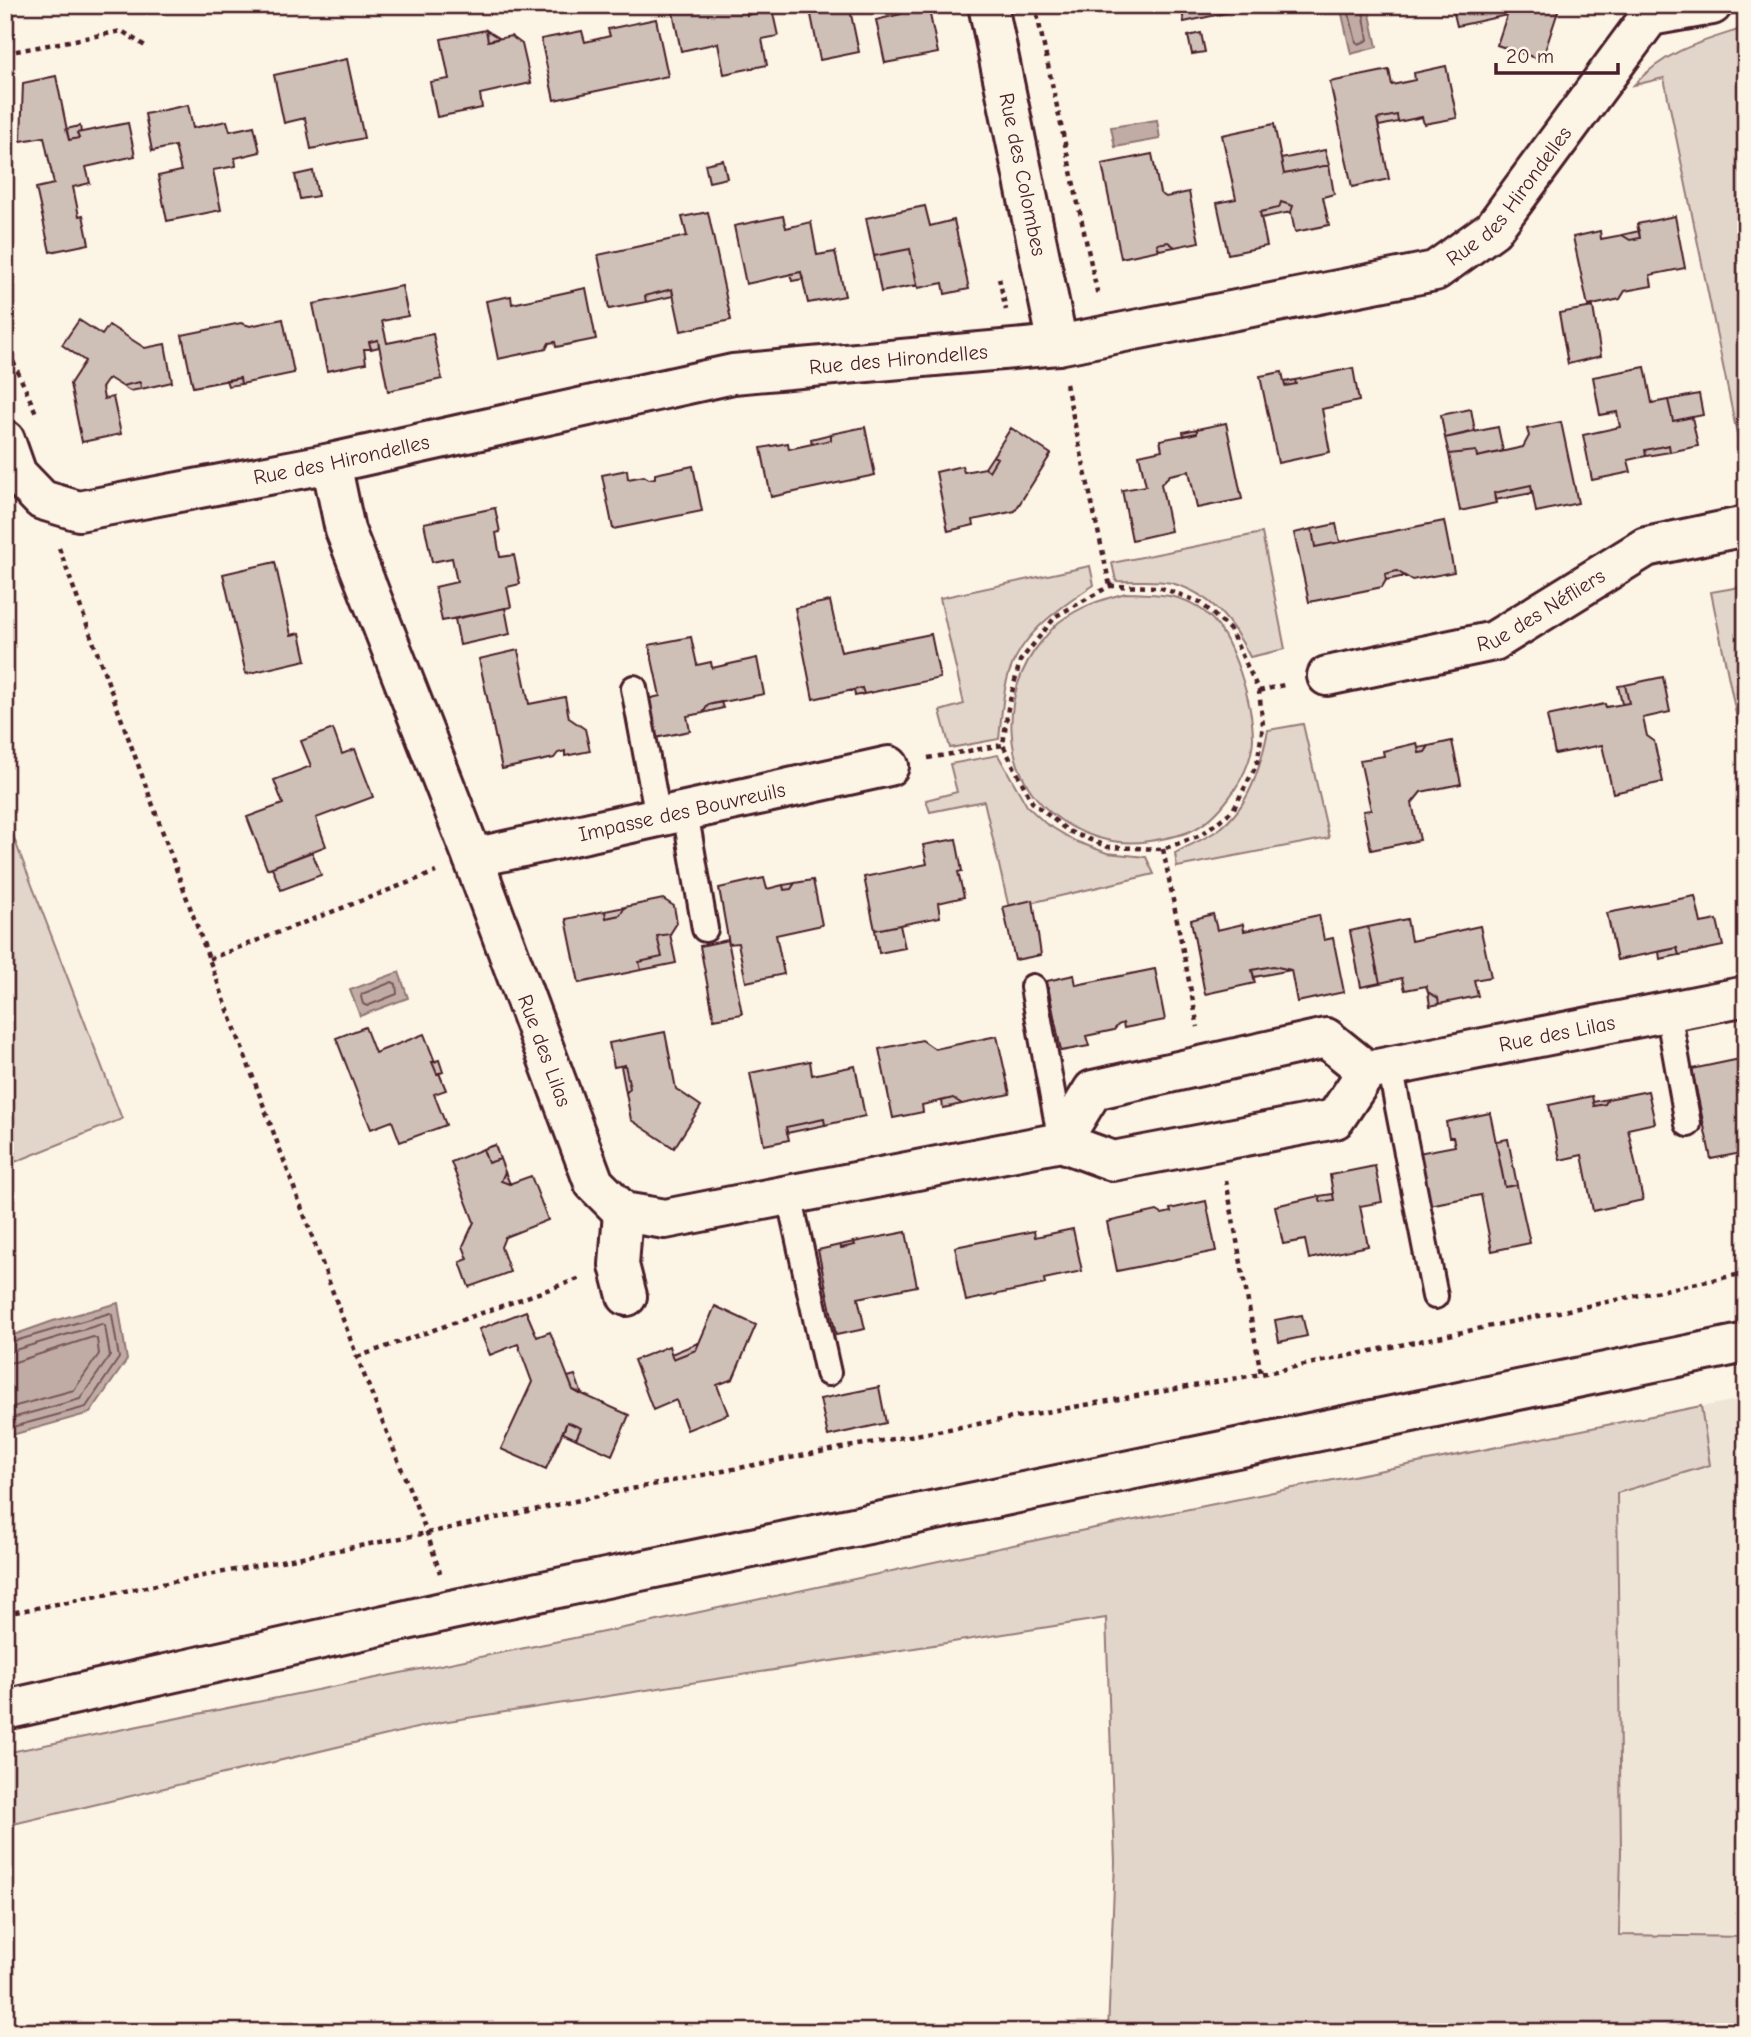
<svg xmlns="http://www.w3.org/2000/svg" width="1751" height="2037" font-family="'Comic Neue',sans-serif">
  <rect width="100%" height="100%" fill="#fcf5e5"/>
  <filter id="ink" filterUnits="userSpaceOnUse"><feTurbulence type="fractalNoise" baseFrequency=".0143" numOctaves="2"/><feDisplacementMap in="SourceGraphic" scale="14" xChannelSelector="R" yChannelSelector="G"/><feConvolveMatrix kernelMatrix="1 2 1 2 8 2 1 2 1" color-interpolation-filters="sRGB"/></filter>
  <g filter="url(#ink)">
    <path fill="#eee5d7" d="M1746,1398v634h-123l-13,-607z"/>
    <path fill="#e2d5ca" stroke="#967a7a" stroke-width="2" d="M1738,30l8,43v405l-82,-400 -30,7c30,-33 63,-42 104,-55z
      M1262,533l23,116 -35,8c-17,-34 -39,-64 -79,-74 -16,-4 -38,-1 -55,-2l-4,-18z
      M1090,566l4,19c-38,25 -78,52 -88,99 -4,18 -5,37 -7,55l-49,9 -10,-37 24,-7 -24,-106z
      M1746,586v177l-35,-171z
      M1126,593c24,1 51,0 72,14 23,15 33,40 42,65 7,21 13,45 13,67 -1,32 -30,75 -58,90 -13,7 -32,10 -46,12 -35,6 -71,-6 -98,-28 -51,-42 -51,-122 -10,-171 6,-7 11,-14 18,-20 22,-16 41,-22 67,-29z
      M1303,724l26,114 -152,29 -2,-14c14,-8 30,-14 43,-23 31,-22 43,-64 50,-100z
      M998,755l29,51 18,17 30,18 32,12 39,4 8,17 -145,34 -25,-107 -54,11 -4,-12 31,-8 -7,-28z
      M5,815l117,304 -117,47z
      M1701,1406l9,59 -93,28 4,359 -2,83 127,2v95h-638l7,-170 -9,-244 -664,104 -437,104v-73l648,-131 407,-87z"/>
    <path fill="#c0aca5" stroke="#917474" stroke-width="2" d="M1340,5h28l9,42 -26,7z
      M1157,120l3,19 -45,8 -4,-20z
      M399,972l9,26 -48,18 -10,-26z
      M118,1303l9,57 -37,53 -85,24v-99l48,-17z"/>
    <g fill="none" stroke-linecap="round" stroke-linejoin="round">
      <path stroke="#79575c" stroke-width="2" d="M1347,5l9,37 3,2 9,-4 -6,-35
        M392,982l4,2 1,10 -30,12 -4,-2 -2,-7 1,-3z
        M5,1344l105,-31 2,2 7,43 -33,49 -81,22
        M5,1353l97,-29 3,2 5,30 -30,43 -75,21
        M5,1363l10,-1 78,-25 4,2 2,15 -25,36 -69,19"/>
    </g>
    <path fill="#cfc0b7" stroke="#4a1f2b" stroke-width="2" d="M706,5h39l2,10 25,-6 6,27 -16,3 5,26 -43,9 -6,-31 -37,8 -8,-39z
      M745,5h10l1,8 -9,2z
      M809,5h40l10,47 -39,8z
      M899,5h29l10,48 -53,10 -9,-43 25,-6z
      M1181,5h72v2l-69,15z
      M1452,5h108l-18,55 -45,-15 10,-30 -50,11z
      M656,19l12,57 -114,24 -13,-61 41,-8 3,11 25,-6 -2,-7z
      M486,30l2,11 23,-5 11,8 9,39 -51,11 2,14 -45,9 -7,-35 19,-3 -8,-40z
      M486,30l13,8 -11,3z
      M1201,33l4,19 -13,2 -4,-18z
      M347,59l17,79 -53,11 -6,-31 -21,5 -10,-48z
      M1446,66l11,52 -33,6 -2,-7 -24,5 -1,-7 -20,4 12,60 -37,8 -22,-105 59,-12 3,15 23,-5 -1,-7z
      M56,76l13,64 10,-2 -2,-5 51,-10 7,33 -49,11 4,16 -17,4 6,29 4,-1 6,29 -39,8 -14,-64 18,-4 -10,-47 -23,4 2,-58z
      M188,105l5,23 34,-7 3,10 24,-5 6,26 -25,6 1,8 -23,4 8,40 -54,11 -9,-45 23,-5 -6,-25 -23,5 -7,-37z
      M1397,115l1,7 -19,4 -2,-7z
      M1274,124l10,50 45,-9 5,29 -11,3 6,28 -34,7 -4,-20 2,-6 -12,-4 -2,6 -19,4 7,34 -39,8 -11,-51 19,-4 -14,-64z
      M80,126l1,6 -4,1 2,5 -10,2 -3,-11z
      M1325,150l4,15 -45,9 -3,-15z
      M1152,154l8,39 6,4 23,-5 10,50 -24,5 -7,-5 -11,2 2,6 -38,8 -19,-94z
      M723,160l4,18 -18,4 -4,-18z
      M313,171l5,25 -18,3 -5,-24z
      M1281,202l12,4 -2,6 -30,6 -1,-6 19,-4z
      M925,206l5,20 24,-6 15,69 -24,5 -2,-11 -25,5 -8,-39 -36,7 -8,-38z
      M708,212l23,108 -50,11 -9,-42 -27,7 1,6 -37,7 -11,-54 89,-19 -5,-19z
      M783,216l3,12 25,-6 6,33 18,-3 10,44 -37,7 -7,-31 -55,12 -12,-58z
      M1675,216l10,52 -35,7 2,11 -27,5 -5,8 -32,7 -15,-69 27,-6 1,8 21,-4 8,5 10,-2 -3,-14z
      M1639,231l1,7 -10,2 -8,-5z
      M1168,242l7,5 -16,3 -2,-6z
      M910,249l7,36 -36,7 -7,-36z
      M801,272l2,7 -11,2 -2,-7z
      M402,286l6,30 -26,5 5,22 46,-9 9,45 -54,12 -10,-51 -9,2 2,7h-7l2,14 -39,8 -14,-67z
      M586,288l10,51 -40,8 -1,-5 -6,1 -3,6 -48,10 -12,-58 25,-5 1,8z
      M672,289l1,7 -27,6 -1,-6z
      M1593,307l8,49 -33,8 -9,-51z
      M283,319l11,54 -53,11 -1,-6 -47,9 -11,-52 59,-12 9,3z
      M79,320l23,15 7,-10 36,23 20,-4 7,38 -31,7 -1,-7 -18,4 -13,-8 -7,10 2,11 9,-2 8,37 -39,8 -12,-58 15,-23 -23,-16z
      M378,340l1,7 -8,2 -2,-7z
      M1645,367l7,36 16,-3 5,21 19,-4 6,29 -28,6 -1,-7 -24,5 1,6 -18,4 3,12 -39,8 -9,-45 37,-8 -3,-15 -17,3 -7,-38z
      M1353,368l6,33 -37,8 8,43 -52,11 -18,-87 22,-4 3,14 11,-2 -1,-4z
      M240,378l1,6 -13,2 -2,-6z
      M1295,380l1,4 -11,2 -1,-4z
      M140,382l1,7 -11,2 -8,-5z
      M1699,394l4,21 -30,6 -5,-21z
      M1471,409l4,22 -30,7 -4,-23z
      M1561,422l17,81 -42,9 -5,-27 -37,8 2,10 -36,8 -11,-57 27,-3 1,6 46,-10 6,-11 -2,-7z
      M1226,423l16,76 -45,9 -8,-37 -19,4 -9,9 10,47 -39,9 -10,-50 24,-4 -7,-31 23,-5 -2,-10 37,-7v-4z
      M865,427l10,48 -104,22 -10,-49 27,-5 1,6 23,-5 19,-4v-6z
      M1498,427l5,24 -26,6 -1,-6 -27,3 -4,-16z
      M1011,428l40,26 -36,57 -42,9 1,5 -26,6 -12,-59 26,-6 2,6 21,-4 4,3 8,-13 -4,-2z
      M1197,429v4l-13,3 -1,-4z
      M831,434v6l-19,4 -1,-5z
      M1669,445l1,7 -24,4 -1,-6z
      M993,456l4,2 -8,13 -4,-3z
      M693,466l9,45 -89,18 -11,-54 25,-5 1,9 16,-3 5,3 6,-1v-4z
      M1531,485l1,8 -37,7 -1,-7z
      M495,508l5,24 -4,1 4,24 14,-2 6,29 -13,3 4,20 -69,14 -7,-34 22,-5 -5,-24 -20,4 -8,-39z
      M1444,521l10,51 -42,8 -15,-9 -12,3 1,6 -4,7 -73,15 -15,-69 18,-4 3,18z
      M1336,524l4,18 -25,5 -3,-18z
      M275,562l16,73 9,-2 6,27 -60,14 -23,-100z
      M1397,571l8,5 -19,4 -1,-6z
      M830,601l11,51 90,-18 9,44 -76,16 -2,-6 -49,11 -18,-91z
      M505,608l5,26 -50,11 -5,-26z
      M691,637l6,28 14,-3 1,6 45,-10 7,36 -56,11 -5,8 -16,3 3,15 -35,7 -8,-39 13,-3 -11,-51z
      M518,650l11,54 36,-7 4,21 16,11 5,22 -25,5v-5l-7,2 -4,5 -52,11 -23,-110z
      M1663,677l7,35 -27,6 4,18 7,5 9,41 -50,11 -11,-48 -47,9 -8,-38 58,-12 1,3 23,-4 -4,-18z
      M1625,685l4,18 -7,1 -4,-18z
      M862,688l2,6 -9,2 -1,-6z
      M721,702l2,6 -20,5 5,-8z
      M333,729l9,25 13,-5 18,48 -57,21 10,28 -59,23 -20,-52 36,-13 -9,-24 37,-14 -10,-25z
      M1452,741l9,43 -40,8 -9,11 8,37 -49,10 -8,-39 8,-1 -11,-50 24,-4 -1,-5 34,-8 2,10 6,-1 4,-6z
      M1429,746l-4,6 -6,1 -1,-5z
      M956,839l6,32 -4,1 6,25 -26,6 2,14 -65,13 -11,-53 63,-13 -4,-19z
      M312,852l9,23 -40,15 -9,-23z
      M764,878l3,11 16,-4 1,5 7,-1 4,-6 18,-3 9,45 -46,10 8,39 -38,8 -8,-39 -9,1 -10,-56z
      M795,883l-4,6 -7,1 -1,-5z
      M1695,896l6,27 16,-3 6,26 -44,9 -2,-7 -60,12 -10,-47z
      M663,899l11,7 3,17 -7,11 -13,2 5,21 -23,5 2,8 -62,13 -13,-64 39,-8 1,7 14,-3 5,-8z
      M1033,900l8,55 -26,5 -12,-53z
      M625,907l-5,8 -14,3 -1,-7z
      M1213,914l4,16 26,-6 1,7 75,-16 5,25 9,-2 11,54 -47,10 -6,-32 -18,-4 -21,4 3,13 -50,11 -14,-74z
      M1407,919l4,22 69,-15 11,51 -17,3 4,16 -39,8 -1,-6 -10,-6 -2,-6 -21,4 -3,-12 -22,5 -12,-56z
      M900,925l5,23 -26,5 -4,-23z
      M1368,927l12,56 -19,4 -11,-56z
      M670,934l6,29 -35,7 -2,-8 23,-5 -5,-21z
      M728,940l14,74 -28,5 -14,-73z
      M1677,948l2,7 -19,4 -1,-7z
      M1273,966l18,4 -37,7 -2,-7z
      M1155,969l10,51 -41,8 -1,-5 -5,2 -4,5 -28,6 3,10 -28,5 -14,-70 27,-6 2,10z
      M1428,992l10,6 1,6 -9,2z
      M365,1027l10,26 49,-19 11,28h-3l5,12 2,-1 7,17 -12,4 12,31 -46,17 -8,-21 -21,8 -35,-91z
      M665,1032l11,57 25,17 -27,42 -43,-28 -5,-27 4,-5 -5,-23 -11,2 -5,-24z
      M997,1036l13,58 -48,10 -9,-6 -31,7 1,7 -30,6 -14,-69 43,-9 13,9z
      M1740,1059l6,26v67l-35,7 -19,-90z
      M439,1060l4,12 -6,2 -5,-12z
      M810,1061l2,14 43,-9 10,50 -40,9 -1,-6 -38,8 3,13 -25,5 -14,-72z
      M625,1065l5,23 -4,5 -5,-27z
      M1648,1091l7,32 -27,6 15,71 -50,11 -11,-56 -22,5 -11,-55 43,-9 2,10 11,-2 3,-5z
      M953,1098l9,6 -19,4 -1,-7z
      M1608,1099l-3,5 -11,2 -1,-4z
      M1490,1113l15,74 12,-2 13,58 -38,8 -11,-56 -52,10 -11,-52 37,-7 -2,-9h-4l-3,-15z
      M824,1119l1,6 -38,8 -1,-6z
      M1508,1139l9,46 -12,2 -9,-46z
      M495,1145l5,14 -12,4 -5,-14z
      M483,1149l5,14 12,-4 5,13 -4,9 8,3 22,-8 17,44 -43,17 -4,10 9,25 -41,15 -9,-25 8,-3 -5,-13 11,-24 -23,-60z
      M1375,1166l7,36 -22,4 8,40 -59,13 -4,-19 -22,4 -8,-38 44,-10 2,6 13,-2 -4,-25z
      M505,1172l5,12h-1l-8,-3z
      M1333,1194l1,6 -13,2 -2,-6z
      M1206,1201l10,50 -99,20 -10,-49 50,-11 5,3 9,-2 -1,-3z
      M1073,1229l9,42 -38,8 1,5 -79,17 -11,-54 79,-16 1,6z
      M906,1232l11,54 -59,12 7,31 -29,6 -18,-85 22,-5 1,3 14,-3 -1,-3z
      M854,1242l1,3 -14,3 -1,-3z
      M715,1306l41,19 -23,54 -16,6 11,29 -41,16 -11,-30 -23,10 -19,-50 35,-14 4,13 23,-9z
      M526,1311l11,26 13,-5 23,58 56,25 -17,40 -36,-16 5,-11 -14,-6 -21,47 -45,-20 31,-67 -14,-38 -28,11 -11,-26z
      M1302,1315l5,21 -28,6 -4,-22z
      M698,1343l-2,7 -23,9 -2,-5z
      M575,1375l6,17 -1,2 -7,-4 -5,-13z
      M879,1387l7,36 -58,13 -8,-37z
      M567,1422l14,6 -5,11 -13,-6z"/>
    <g fill="none" stroke-linecap="round" stroke-linejoin="round">
      <defs>
        <path id="service" d="M634,688l24,129
          M685,811l20,118
          M1033,987l28,155
          M1668,1011l20,113
          M1390,1066l45,230
          M789,1195l39,178"/>
        <g id="minor">
          <path id="s1" d="M988,5l70,340"/>
          <path id="s2" d="M5,440l12,34 25,26 37,11 252,-48 402,-89 325,-29 377,-74 58,-42 157,-213 62,-11"/>
          <path id="s3" d="M331,463l14,67 128,328 121,325 29,29 42,7 396,-77 52,19 222,-42 32,-48 379,-75"/>
          <path id="s4" d="M1327,676l167,-35 152,-94 100,-21"/>
          <path id="s5" d="M473,858l416,-92"/>
          <path d="M1061,1142l32,-52 233,-52 41,33"/>
          <path d="M623,1212l-4,53 8,31"/>
        </g>
        <path id="tertiary" d="M5,1710l446,-100 1295,-267"/>
      </defs>
      <use href="#service" stroke="#4a1f2b" stroke-width="30"/>
      <use href="#minor" stroke="#4a1f2b" stroke-width="44"/>
      <use href="#tertiary" stroke="#4a1f2b" stroke-width="44"/>
      <path stroke="#4a1f2b" stroke-width="4.5" stroke-dasharray="5 5" stroke-linecap="butt" d="M1035,5l63,291
        M6,53l116,-22 26,17
        M5,74l5,-69
        M999,278l7,32
        M5,343l31,70
        M1066,384l44,202
        M59,548l150,411 148,398 70,176 13,40
        M1110,586l49,1 41,15 30,28 29,61 4,34 -6,39 -24,46 -32,25 -38,14 -55,-2 -40,-16 -36,-29 -29,-57 5,-37 12,-47 36,-45z
        M1259,691l29,-7
        M928,758l75,-13
        M1163,849l35,178
        M209,959l227,-87
        M1226,1180l35,194
        M357,1357l224,-79
        M5,1614l422,-81 199,-43 210,-41 425,-75 485,-101"/>
      <use href="#service" stroke="#fcf5e5" stroke-width="24"/>
      <use href="#minor" stroke="#fcf5e5" stroke-width="38"/>
      <use href="#tertiary" stroke="#fcf5e5" stroke-width="38"/>
    </g>
  </g>
  <g text-anchor="middle" dominant-baseline="central" stroke-width="5" stroke-linejoin="round" paint-order="stroke">
    <g font-size="21" fill="#4a1f2b" stroke="#fcf5e5">
      <text stroke="none"><textPath href="#s1" startOffset="173">Rue des Colombes</textPath></text>
      <text stroke="none"><textPath href="#s2" startOffset="1596">Rue des Hirondelles</textPath></text>
      <text stroke="none"><textPath href="#s2" startOffset="945">Rue des Hirondelles</textPath></text>
      <text stroke="none"><textPath href="#s2" startOffset="378">Rue des Hirondelles</textPath></text>
      <text stroke="none"><textPath href="#s4" startOffset="226">Rue des Néfliers</textPath></text>
      <text stroke="none"><textPath href="#s5" startOffset="214">Impasse des Bouvreuils</textPath></text>
      <text stroke="none"><textPath href="#s3" startOffset="1787">Rue des Lilas</textPath></text>
      <text stroke="none"><textPath href="#s3" startOffset="626">Rue des Lilas</textPath></text>
    </g>
  </g>
  <rect width="1751" height="2037" fill="none" stroke="#fcf5e5" stroke-width="28"/>
  <rect x="14" y="14" width="1723" height="2009" fill="none" stroke="#4a1f2b" stroke-width="2.5" filter="url(#ink)"/>
  <path d="M1496 63v10h122v-10" fill="none" stroke="#4a1f2b" stroke-width="3.5"/>
  <text x="1506" y="63" font-size="21" fill="#4a1f2b" stroke="#fcf5e5" stroke-width="5" paint-order="stroke">20 m</text>
</svg>
